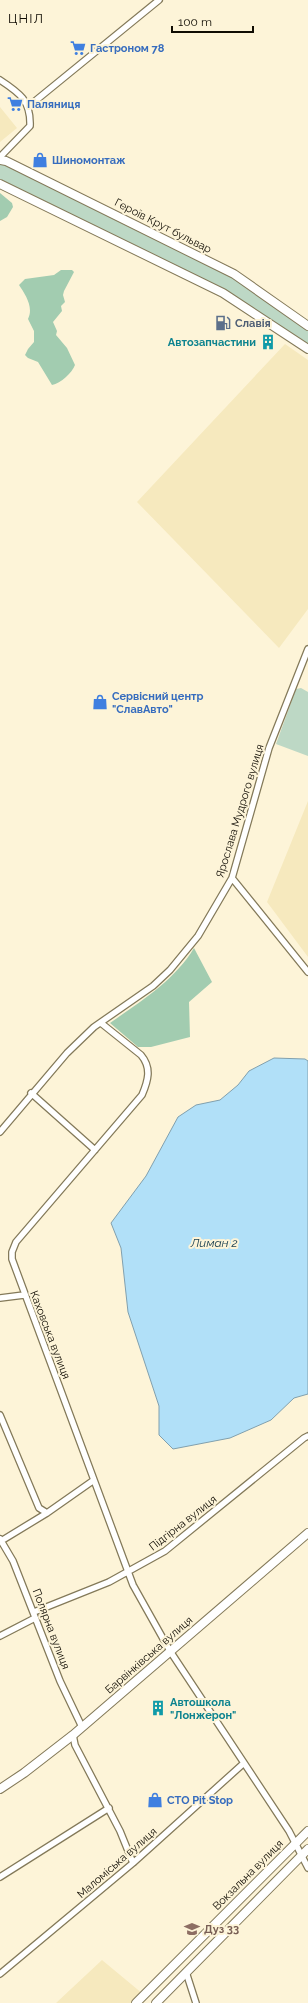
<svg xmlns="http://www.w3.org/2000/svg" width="308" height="2003" font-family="Raleway,sans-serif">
  <rect width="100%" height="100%" fill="#fdf4d8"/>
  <path fill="#f6e9be" d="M0,107l17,21 -17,14z
    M285,344l23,16v249l-29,39 -142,-146z
    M308,801v156l-41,-55z
    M102,1960l41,34 -10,9h-77z"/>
  <path fill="#bdd8c5" d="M0,165h6l227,110 75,55v16l-84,-56 -224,-111z
    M301,688l7,4v64l-32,-12 20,-55z"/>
  <path fill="#a2ccb0" d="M0,193l12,10 1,4 -6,10 -7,4z
    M61,270h11l2,2 -10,19 -1,4 2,7 -4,4 1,5 -9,11 4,9 -1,4 11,13 8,17c-3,8 -14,18 -23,20l-14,-23 -10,-4 -3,-3 3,-6 6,-7v-11l-6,-12c6,-12 -3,-25 -9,-34l6,-6 29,-4z
    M194,948l18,34 -23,20 1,35 -39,10h-13l-28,-24c30,-21 65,-43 84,-75z"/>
  <path fill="#b1e0f8" stroke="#81a0ae" d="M274,1058l31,1 3,2v333l-14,4 -23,22 -41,18 -57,11 -14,-14v-29l-31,-94 -7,-64 -10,-25 35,-47 32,-59 18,-12 24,-5 18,-15 11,-14z"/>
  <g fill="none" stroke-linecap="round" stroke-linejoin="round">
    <defs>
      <path id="street" d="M0,80c20,13 31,21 30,46l-30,31
        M29,106l130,-106
        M232,878l76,94
        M101,1023l40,32c11,13 7,26 1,40l-126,147 -4,10v7l121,326 37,66 119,180 19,37
        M31,1093l64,57
        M0,1132l67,-79 27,-26 59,-41 17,-16 28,-34 34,-58 37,-130 39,-99
        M0,1298l24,-3
        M0,1415l39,93 8,5
        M0,1539l13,22 47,120 22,46
        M1,1541l46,-28 47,-33
        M34,1612l75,-30 56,-31 139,-113 4,-2
        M0,1636l35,-18
        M73,1735l2,10 45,86 13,32
        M0,1877l109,-69
        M186,1972l10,31
        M0,1974l133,-111 111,-100"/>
      <path id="secondary" d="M0,160l6,1 228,113 74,52
        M0,184l223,109 85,56
        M0,1789l24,-16 49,-38 235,-202
        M136,2003l172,-172
        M156,2003l152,-154"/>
    </defs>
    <use href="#street" stroke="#837959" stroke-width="8"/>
    <use href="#secondary" stroke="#837959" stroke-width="10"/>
    <use href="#street" stroke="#fff" stroke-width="5.5"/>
    <use href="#secondary" stroke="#fff" stroke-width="8"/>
  </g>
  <defs>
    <symbol id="supermarket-bare" viewBox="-9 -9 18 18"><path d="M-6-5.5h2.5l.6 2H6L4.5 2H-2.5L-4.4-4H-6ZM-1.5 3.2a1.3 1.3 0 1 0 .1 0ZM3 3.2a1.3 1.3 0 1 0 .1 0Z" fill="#3f7fe0" stroke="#fdf4d8" stroke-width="2.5" paint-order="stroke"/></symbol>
    <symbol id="shop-bare" viewBox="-9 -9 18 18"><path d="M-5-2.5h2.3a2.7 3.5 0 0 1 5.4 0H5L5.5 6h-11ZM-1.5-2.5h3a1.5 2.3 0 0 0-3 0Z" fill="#3f7fe0" stroke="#fdf4d8" stroke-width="2.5" paint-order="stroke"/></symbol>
    <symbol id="fuel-bare" viewBox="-9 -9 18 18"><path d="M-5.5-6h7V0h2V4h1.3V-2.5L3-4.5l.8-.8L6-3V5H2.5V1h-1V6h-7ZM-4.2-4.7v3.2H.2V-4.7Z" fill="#5c6f8a" stroke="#fdf4d8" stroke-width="2.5" paint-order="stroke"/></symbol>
    <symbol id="building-bare" viewBox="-9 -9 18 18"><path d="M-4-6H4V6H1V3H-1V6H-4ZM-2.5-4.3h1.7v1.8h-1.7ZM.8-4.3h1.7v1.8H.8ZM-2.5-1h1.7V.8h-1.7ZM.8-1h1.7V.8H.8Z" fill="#0f9aa8" stroke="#fdf4d8" stroke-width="2.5" paint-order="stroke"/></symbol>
    <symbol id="school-bare" viewBox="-9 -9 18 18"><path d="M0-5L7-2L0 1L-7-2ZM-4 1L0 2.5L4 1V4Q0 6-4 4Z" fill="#8d6e63" stroke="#fdf4d8" stroke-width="2.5" paint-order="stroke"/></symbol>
  </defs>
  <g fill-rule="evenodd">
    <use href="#supermarket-bare" x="67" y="37" width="22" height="22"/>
    <use href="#supermarket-bare" x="4" y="93" width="22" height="22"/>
    <use href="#shop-bare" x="29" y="149" width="22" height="22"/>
    <use href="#fuel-bare" x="212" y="312" width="22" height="22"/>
    <use href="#building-bare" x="257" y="331" width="22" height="22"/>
    <use href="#shop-bare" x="89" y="691" width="22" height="22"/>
    <use href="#building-bare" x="147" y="1697" width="22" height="22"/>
    <use href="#shop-bare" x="144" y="1789" width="22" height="22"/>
    <use href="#school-bare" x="181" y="1918" width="22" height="22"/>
  </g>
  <g text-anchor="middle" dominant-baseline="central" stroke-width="4" stroke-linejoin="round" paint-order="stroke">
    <g font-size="11" font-weight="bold" fill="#366cbe" stroke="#fdf4d8" text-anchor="start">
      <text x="90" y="48">Гастроном 78</text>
      <text x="27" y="104">Паляниця</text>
      <text x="52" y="160">Шиномонтаж</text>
      <text x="112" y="696">Сервісний центр<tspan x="112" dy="13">"СлавАвто"</tspan></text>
      <text x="167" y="1800">СТО Pit Stop</text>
    </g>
    <g font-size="11" fill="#100c03" stroke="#fdf4d8">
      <text transform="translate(163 226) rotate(27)">Героїв Крут бульвар</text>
      <text transform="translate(240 811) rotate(-73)">Ярослава Мудрого вулиця</text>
      <text transform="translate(50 1335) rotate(69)">Каховська вулиця</text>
      <text transform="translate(183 1523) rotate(-38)">Підгірна вулиця</text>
      <text transform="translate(51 1629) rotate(69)">Полярна вулиця</text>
      <text transform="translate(149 1655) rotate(-41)">Барвінківська вулиця</text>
      <text transform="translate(117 1863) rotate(-41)">Маломіська вулиця</text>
      <text transform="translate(248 1875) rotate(-45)">Вокзальна вулиця</text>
    </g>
    <g font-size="11" font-weight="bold" fill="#4e5e75" stroke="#fdf4d8" text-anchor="start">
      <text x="235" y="323">Славія</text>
    </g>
    <g font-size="11" font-weight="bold" fill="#0d838f" stroke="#fdf4d8" text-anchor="end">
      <text x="256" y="342">Автозапчастини</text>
      <text x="170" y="1702" text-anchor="start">Автошкола<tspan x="170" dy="13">"Лонжерон"</tspan></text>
    </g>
    <g font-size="11" font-weight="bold" fill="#785e54" stroke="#fdf4d8" text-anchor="start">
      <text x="204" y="1929">Дуз 33</text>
    </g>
    <g font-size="12" font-style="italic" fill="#153c4e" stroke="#fdf4d8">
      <text x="214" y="1243">Лиман 2</text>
    </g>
    <g font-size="13" letter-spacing="1" fill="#100c03" stroke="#fdf4d8">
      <text x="26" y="18">ЦНІЛ</text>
    </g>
  </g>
  <path d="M172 26v6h81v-6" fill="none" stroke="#100c03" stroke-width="2"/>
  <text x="178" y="26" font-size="12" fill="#100c03" stroke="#fdf4d8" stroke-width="3" paint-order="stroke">100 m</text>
</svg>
